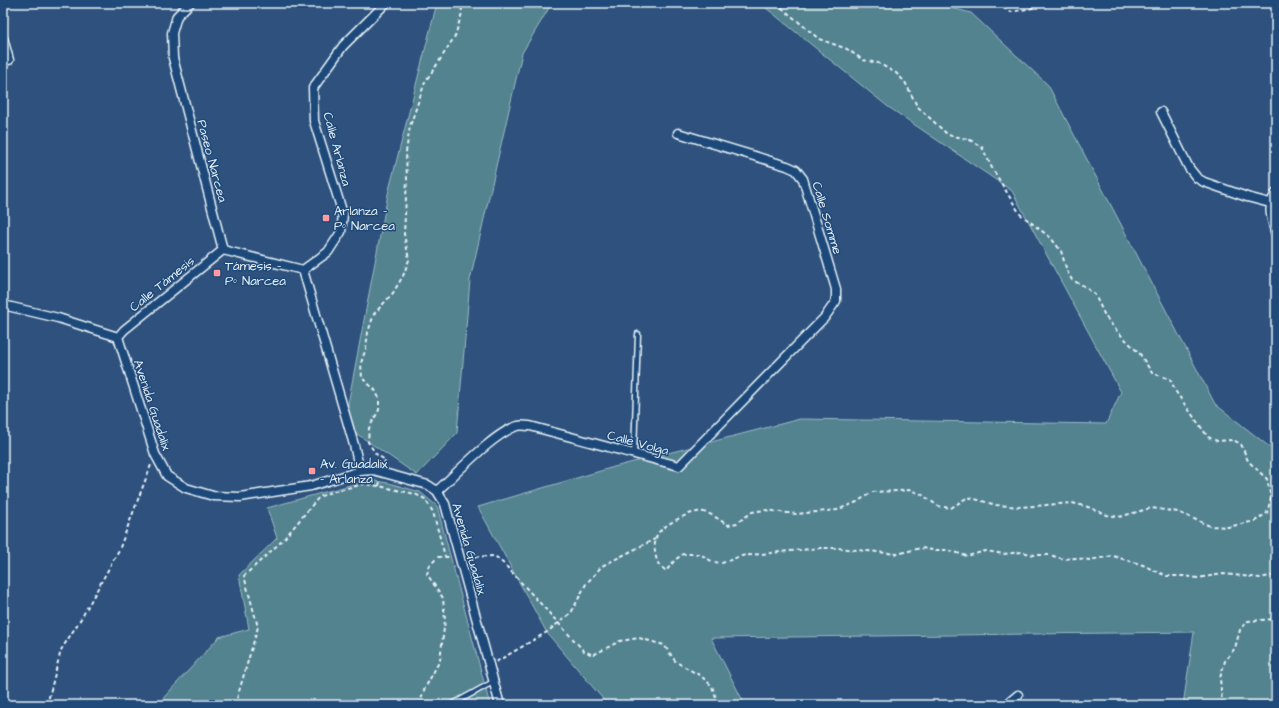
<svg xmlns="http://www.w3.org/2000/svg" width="1279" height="708" font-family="'Architects Daughter',sans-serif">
  <rect width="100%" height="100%" fill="#2e527d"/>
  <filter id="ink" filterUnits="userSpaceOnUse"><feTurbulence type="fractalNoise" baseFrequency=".025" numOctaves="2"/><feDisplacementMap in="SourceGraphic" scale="8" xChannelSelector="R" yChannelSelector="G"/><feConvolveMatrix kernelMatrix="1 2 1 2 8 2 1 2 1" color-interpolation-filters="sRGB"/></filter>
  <g filter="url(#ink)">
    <path fill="#52838f" stroke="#9dbac4" d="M437,3h115l-30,50 -52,227 -13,153 -40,42 -73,-50 44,-231z
      M760,3h172l39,10 77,72 167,319 61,48v253h-93l11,-73 -483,6 34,67h-137l-61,-72 -69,-126 136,-40 186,-48 306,5 15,-32 -109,-201 -125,-85z
      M368,480l21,3 31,9 17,14 53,199h-333l62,-68 30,-8 -10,-54 38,-37 -10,-30z"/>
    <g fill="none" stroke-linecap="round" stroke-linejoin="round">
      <defs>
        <path id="service" d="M634,454l4,-120
          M451,705l42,-23"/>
        <path id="minor" d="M190,3l-13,13 -5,17 1,25 50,192
          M3,38l6,22
          M1161,112l28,56 8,10 7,4 43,15 23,6
          M1276,193c-10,15 -4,26 0,42
          M223,250l80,20
          M303,270l25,-18 13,-20 2,-18 -29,-93 -1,-33 30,-42 43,-43
          M303,270l51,175 6,26
          M3,305l55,13 60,19
          M118,337l37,117 12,22 19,12 27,8 27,1 71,-11 49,-15 13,-1 55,15 9,6 8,13 55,201
          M118,337l6,-7 99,-80
          M437,491c18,-16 59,-60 81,-65 3,-1 8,0 12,0l149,40 146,-149 11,-16v-12l-33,-110 -7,-9 -9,-4 -109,-33
          M1006,705l12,-10"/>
      </defs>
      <use href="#service" stroke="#e8f1f8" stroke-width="7"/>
      <use href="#minor" stroke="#e8f1f8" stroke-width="11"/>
      <path stroke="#e8f1f8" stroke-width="2" stroke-dasharray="4 3" stroke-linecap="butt" d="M776,3l43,36 28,10 16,11 15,3 18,10 9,9 12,24 31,29 20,4 14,8 10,21 28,46 31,24 10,13 6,20 5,9 12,6 11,9 10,21 10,13 25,25 12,19 18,6 6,13 32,45 9,4 16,-1 8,4 7,17 19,18 4,19 -4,15 -12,8 -27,6 -18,-1 -32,-14 -27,-4 -32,9 -12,-2 -19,-8 -16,-4 -51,4 -25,-2 -28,-8 -17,11 -13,-2 -17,-12 -11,-4 -11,1 -27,1 -15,10 -20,8 -41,4 -31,-4 -13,2 -15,11 -9,2c-9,-5 -20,-15 -31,-13 -9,1 -29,11 -36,18 -9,7 -7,26 -2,35 2,2 5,4 7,6l9,-11 8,-6h17l13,8 9,1 19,-7 79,-8h18l59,6 24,-6 11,2h16l19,6 19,-5 18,3 18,-2 12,3h15l15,4 12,-1 13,2 24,-4 30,9 10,5 14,6h18l12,2 27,-4 36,4 16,-3
        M998,3l3,4 10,5 43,-8 12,-1
        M384,465l1,-5 -9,-6 -8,-12 1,-14 10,-18v-12l-4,-8 -13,-12 -1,-15 5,-15 2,-16 6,-18 19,-21 10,-17 6,-16 -5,-26 3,-55 -1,-27 4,-26 15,-44 13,-19 17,-27 7,-23 -1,-10
        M379,486l1,-5
        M468,557l27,-1 11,10 78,85 9,4 27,-14 19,-3 25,7 12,17 25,14 11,10 6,19
        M496,662l51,-30 24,-19 15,-29 16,-18 53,-27
        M47,705l14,-55 21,-33 37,-67 32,-85
        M235,705l23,-78 -14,-51 39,-36 36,-43 12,-5 33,-8 15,2 36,8 10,5 8,13 12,44
        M420,705l3,-13 17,-32 5,-40 -2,-22 -16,-24 3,-9 8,-8h13
        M1221,705l1,-3 -2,-24 5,-17 10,-13 5,-18 8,-9 28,-2"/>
      <use href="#service" stroke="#1f4a7a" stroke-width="4"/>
      <use href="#minor" stroke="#1f4a7a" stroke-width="8"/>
    </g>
  </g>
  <g fill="#ff9aa2" stroke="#1f4a7a" stroke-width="1.5">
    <rect x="322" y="214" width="8" height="8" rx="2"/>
    <rect x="213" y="269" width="8" height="8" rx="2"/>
    <rect x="308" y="467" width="8" height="8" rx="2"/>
  </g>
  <g text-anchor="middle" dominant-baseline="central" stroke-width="3" stroke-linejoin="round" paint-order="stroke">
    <g font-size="13" fill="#e8f1f8" stroke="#1f4a7a">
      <text transform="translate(337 149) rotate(75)">Calle Arlanza</text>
      <text transform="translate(212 161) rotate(75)">Paseo Narcea</text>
      <text transform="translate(827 218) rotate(73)">Calle Somme</text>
      <text transform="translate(162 284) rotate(-39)">Calle Támesis</text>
      <text transform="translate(152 405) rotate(72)">Avenida Guadalix</text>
      <text transform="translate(638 443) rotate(15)">Calle Volga</text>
      <text transform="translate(469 549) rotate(74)">Avenida Guadalix</text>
    </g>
    <g font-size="13" fill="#e8f1f8" stroke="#1f4a7a" text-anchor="start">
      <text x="334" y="211">Arlanza -<tspan x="334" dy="15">Pº Narcea</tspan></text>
      <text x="225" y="266">Támesis -<tspan x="225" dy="15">Pº Narcea</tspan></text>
      <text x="320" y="464">Av. Guadalix<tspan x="320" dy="15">- Arlanza</tspan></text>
    </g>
  </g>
  <rect width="1279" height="708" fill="none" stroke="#1f4a7a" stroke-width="16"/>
  <rect x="8" y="8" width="1263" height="692" fill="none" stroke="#e8f1f8" stroke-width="1.5" filter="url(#ink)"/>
</svg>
